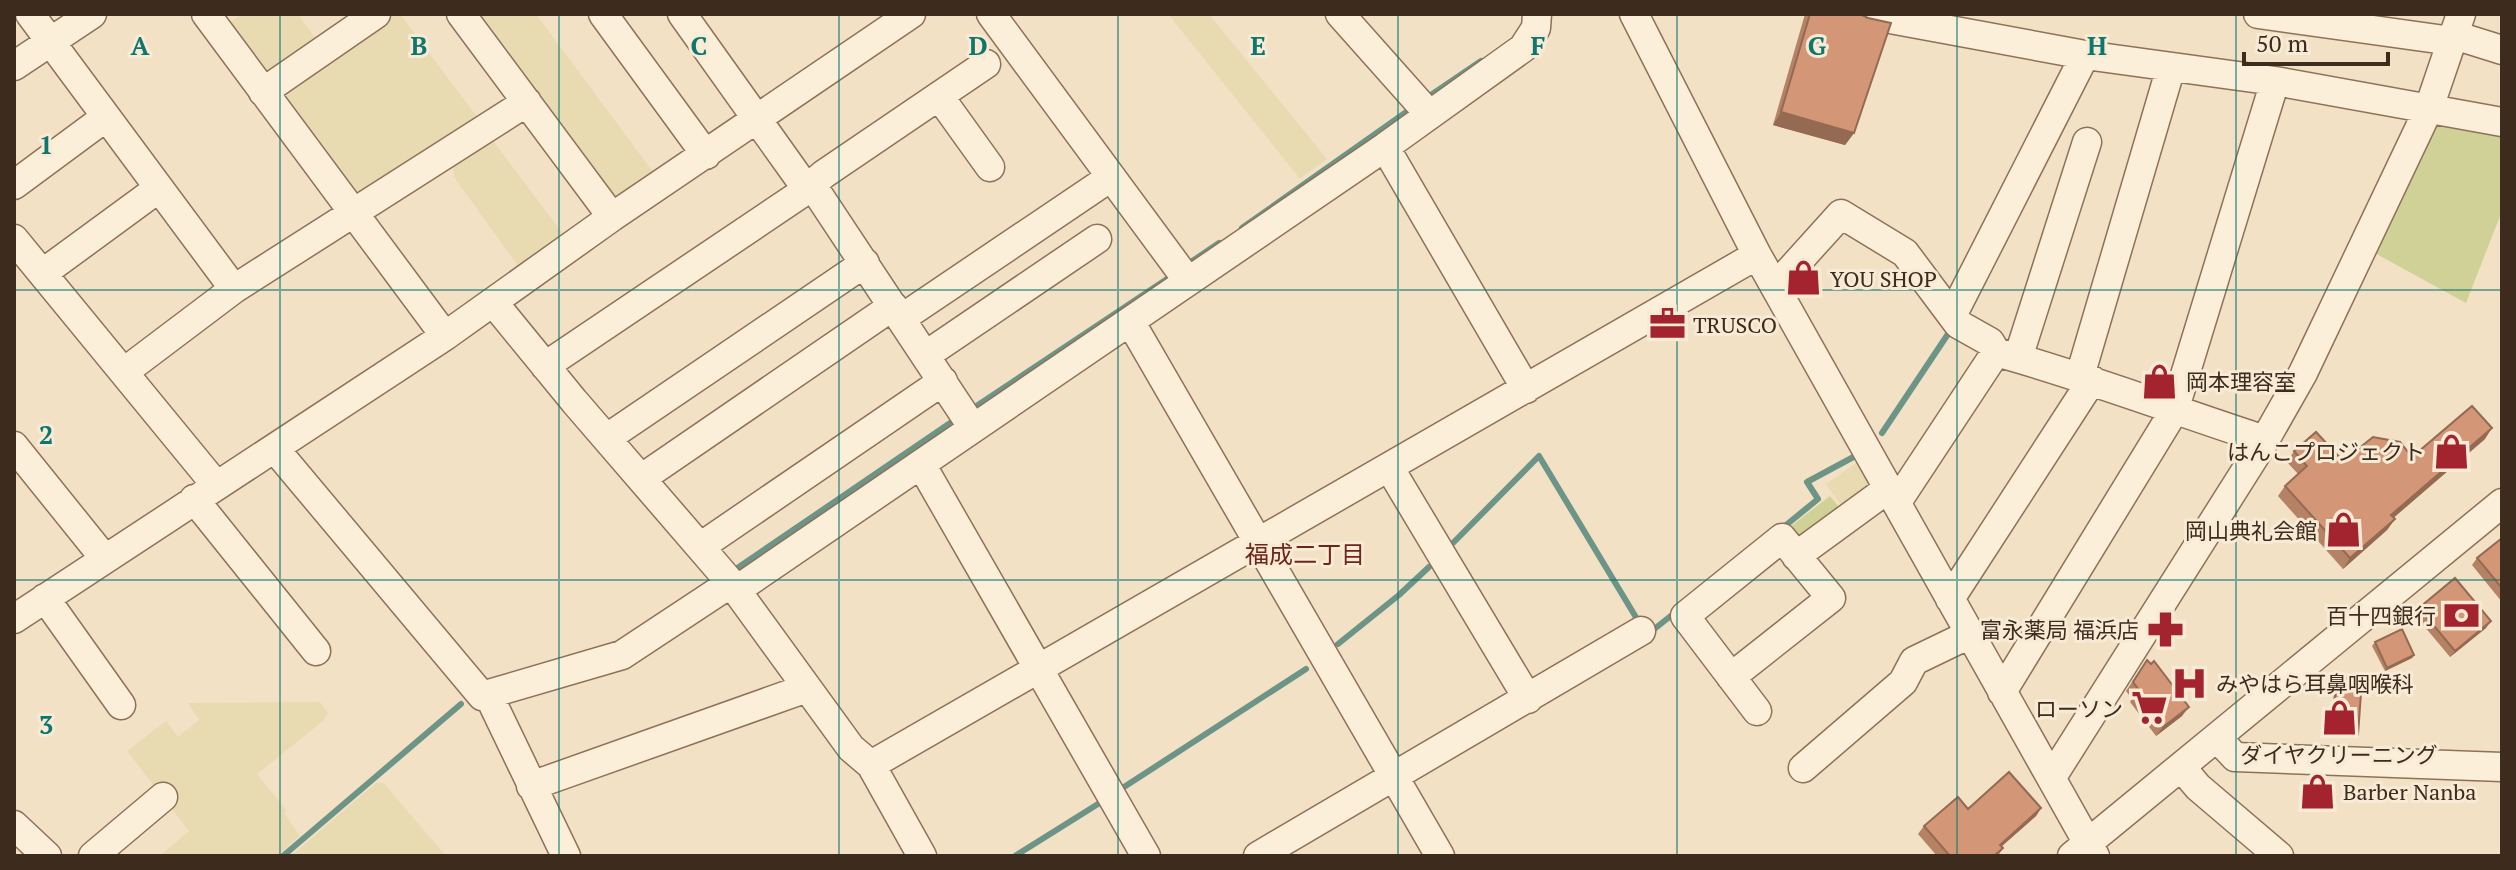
<svg xmlns="http://www.w3.org/2000/svg" width="2516" height="870" font-family="'PT Serif','Noto Sans JP',serif">
  <rect width="100%" height="100%" fill="#f2e1c5"/>
  <path fill="#e8dbb1" d="M242,14h56l21,30 -51,30 -41,-50z
    M395,14h5l80,107 -124,76 -74,-97 1,-7 4,-6z
    M468,14h68l120,162 -42,26z
    M1168,14h41l118,145 -27,20z
    M490,137l74,98 -46,31 -64,-89 -1,-16z
    M1863,458l19,27 -37,26 -19,-27z
    M320,702l8,11 -5,8 -66,53 29,36 -2,3 16,23 -23,20h-117l29,-25 -62,-80 39,-30 12,16 21,-17 -11,-17z
    M376,783h7l4,4 59,69h-155z"/>
  <path fill="#cfd197" d="M2443,119l59,11v81l-36,92 -95,-52 61,-127z
    M1830,496l14,17 -45,34 -13,-17z"/>
  <g fill="none" stroke-linecap="round" stroke-linejoin="round">
    <path stroke="#6c9487" stroke-width="6" d="M1425,99l56,-38
      M1242,228l170,-120
      M1185,266l34,-23
      M969,411l204,-136
      M1882,433l70,-105
      M1780,530l38,-31 -11,-17 52,-28
      M1452,544l87,-88 101,168
      M733,571l223,-152
      M1648,634l29,-23
      M1338,644l61,-49 30,-28
      M1124,787l182,-118
      M283,856l178,-152
      M1015,856l83,-52"/>
    <defs>
      <path id="minor" d="M30,14l204,275
        M206,14l239,322
        M461,14l151,203
        M603,14l103,141
        M682,14l119,167 17,13 155,234
        M991,14l197,267
        M1340,14l89,100
        M1634,14l123,241 338,601
        M1863,14l222,41 190,26 227,41
        M2258,14l194,27
        M2454,35l48,15
        M14,66l78,-52
        M263,92l113,-78
        M939,96l51,71
        M1385,147l141,242
        M14,185l92,-68
        M14,239l202,246
        M43,273l116,-85
        M1775,287l66,-73 64,39 53,71 32,18 6,10
        M493,302l81,99 157,182 120,165 20,17 51,91
        M1952,316l133,-261
        M902,318l209,-141
        M1130,321l310,535
        M926,355l171,-116
        M2018,358l69,-216
        M545,366l254,-171 25,-21 162,-110
        M124,372l110,-83 293,-187
        M2080,376l91,-309
        M607,438l258,-175
        M14,446l91,113
        M275,449l207,247 140,-41 109,-72
        M921,464l225,392
        M1389,467l139,232
        M642,478l251,-172
        M194,499l122,152
        M1897,502l99,-150c91,25 179,59 269,88
        M700,547l243,-166
        M1796,556l93,-68
        M735,591l650,-444 138,-99 13,-20 1,-14
        M45,598l76,107
        M1950,599l142,-219
        M14,619l431,-283 167,-119 299,-203
        M1731,677l100,-79 -49,-60 -97,78 72,95
        M2002,692l172,-281 101,-330
        M488,694l78,162
        M2217,738l18,19 267,10
        M871,765l886,-510
        M1803,768l100,-86 11,-21 56,-27
        M2182,768l16,19 81,69
        M2052,777l213,-337 38,-67 126,-265 32,-94
        M531,786l276,-98
        M14,825l33,31
        M93,856l70,-59
        M1258,856l383,-225
        M2072,856l430,-353"/>
    </defs>
    <use href="#minor" stroke="#8f7159" stroke-width="31"/>
    <use href="#minor" stroke="#fbefd9" stroke-width="28"/>
  </g>
  <path fill="#b58266" d="M1805,14h55l-6,119 -9,12 -72,-20z
    M2485,439l-92,79 2,1 -8,11 -44,39 -65,-73 7,-10 13,-12 -11,-12 7,-11 49,10 69,-4z
    M2502,538v64l-30,-37 5,-7z
    M2419,608l67,20 -36,29 -36,-43z
    M2375,642l39,13 -2,3 -27,13 -13,-25z
    M2147,660l35,56 -26,20 -26,-34 2,-3 -6,-8z
    M2337,677l21,58 -2,3 -26,-2 5,-56z
    M2041,808l-5,8 -34,30 1,2 -5,8h-61l-19,-22 6,-8 44,-17z"/>
  <path fill="#946a53" d="M1781,112l73,21 -9,12 -72,-20z
    M2492,428l-7,11 -101,87 7,-11z
    M2395,519l-8,11 -44,39 7,-11z
    M2491,621l-5,7 -36,29 5,-6z
    M2414,655l-2,3 -27,13 2,-3z
    M2189,707l-7,9 -26,20 7,-9z
    M2332,733l26,2 -2,3 -26,-2z
    M2041,808l-5,8 -42,37 6,-8z"/>
  <path fill="#d39777" stroke="#946a53" stroke-width="2" d="M1810,14h50l8,4 23,5 -37,110 -73,-21z
    M2472,406l20,22 -101,87 4,4 -45,39 -65,-72 22,-20 -13,-15 22,-19 27,29 30,-24 27,5 12,15z
    M2502,538v50l-25,-30z
    M2455,578l36,43 -36,30 -36,-43z
    M2402,629l12,26 -27,13 -12,-26z
    M2147,660l4,4 3,-3 35,46 -26,20 -27,-35 3,-2 -6,-8z
    M2337,677l25,2 -4,56 -26,-2z
    M2009,772l32,36 -41,37 3,3 -9,8h-44l-26,-30 34,-29 10,12z"/>
  <path fill="none" stroke="#0f766e" stroke-width="2" stroke-opacity="0.55" d="M280,14v842M559,14v842M839,14v842M1118,14v842M1398,14v842M1677,14v842M1957,14v842M2236,14v842M14,290h2488M14,580h2488"/>
  <defs>
    <symbol id="shop-bare" viewBox="-9 -9 18 18"><path d="M-5-2.5h2.3a2.7 3.5 0 0 1 5.4 0H5L5.5 6h-11ZM-1.5-2.5h3a1.5 2.3 0 0 0-3 0Z" fill="#a3232e" stroke="#f8ebd5" stroke-width="2.5" paint-order="stroke"/></symbol>
    <symbol id="office-bare" viewBox="-9 -9 18 18"><path d="M-6-3h4V-5.5h4V-3h4V5H-6ZM-1-4.5V-3h2v-1.5ZM-6 0V1H6V0Z" fill="#a3232e" stroke="#f8ebd5" stroke-width="2.5" paint-order="stroke"/></symbol>
    <symbol id="bank-bare" viewBox="-9 -9 18 18"><path d="M-6-4H6V4H-6ZM0-2.3a2.3 2.3 0 1 0 0 4.6a2.3 2.3 0 1 0 0-4.6Z" fill="#a3232e" stroke="#f8ebd5" stroke-width="2.5" paint-order="stroke"/></symbol>
    <symbol id="pharmacy-bare" viewBox="-9 -9 18 18"><path d="M-2-6h4v4h4v4h-4v4h-4v-4h-4v-4h4Z" fill="#a3232e" stroke="#f8ebd5" stroke-width="2.5" paint-order="stroke"/></symbol>
    <symbol id="hospital-bare" viewBox="-9 -9 18 18"><path d="M-5-5h3v3.5h4V-5h3V5h-3V1.5h-4V5h-3Z" fill="#a3232e" stroke="#f8ebd5" stroke-width="2.5" paint-order="stroke"/></symbol>
    <symbol id="supermarket-bare" viewBox="-9 -9 18 18"><path d="M-6-5.5h2.5l.6 2H6L4.5 2H-2.5L-4.4-4H-6ZM-1.5 3.2a1.3 1.3 0 1 0 .1 0ZM3 3.2a1.3 1.3 0 1 0 .1 0Z" fill="#a3232e" stroke="#f8ebd5" stroke-width="2.5" paint-order="stroke"/></symbol>
  </defs>
  <g fill-rule="evenodd">
    <use href="#shop-bare" x="1778" y="252" width="51" height="51"/>
    <use href="#office-bare" x="1642" y="298" width="51" height="51"/>
    <use href="#shop-bare" x="2134" y="356" width="51" height="51"/>
    <use href="#shop-bare" x="2426" y="426" width="51" height="51"/>
    <use href="#shop-bare" x="2318" y="504" width="51" height="51"/>
    <use href="#bank-bare" x="2436" y="590" width="51" height="51"/>
    <use href="#pharmacy-bare" x="2140" y="604" width="51" height="51"/>
    <use href="#hospital-bare" x="2164" y="658" width="51" height="51"/>
    <use href="#supermarket-bare" x="2124" y="682" width="51" height="51"/>
    <use href="#shop-bare" x="2314" y="692" width="51" height="51"/>
    <use href="#shop-bare" x="2292" y="766" width="51" height="51"/>
  </g>
  <g text-anchor="middle" dominant-baseline="central" stroke-width="6" stroke-linejoin="round" paint-order="stroke">
    <g font-size="22" fill="#3d2b1e" stroke="#f8ebd5" text-anchor="start">
      <text x="1830" y="278">YOU SHOP</text>
      <text x="1693" y="324">TRUSCO</text>
      <text x="2186" y="381">岡本理容室</text>
      <text x="2425" y="451" text-anchor="end">はんこプロジェクト</text>
      <text x="2317" y="530" text-anchor="end">岡山典礼会館</text>
      <text x="2436" y="615" text-anchor="end">百十四銀行</text>
      <text x="2139" y="629" text-anchor="end">富永薬局 福浜店</text>
      <text x="2216" y="683">みやはら耳鼻咽喉科</text>
      <text x="2123" y="708" text-anchor="end">ローソン</text>
      <text x="2339" y="754" text-anchor="middle">ダイヤクリーニング</text>
      <text x="2343" y="791">Barber Nanba</text>
    </g>
    <g font-size="24" fill="#6e251a" stroke="#f8ebd5">
      <text x="1305" y="554">福成二丁目</text>
    </g>
  </g>
  <g font-size="26" text-anchor="middle" font-weight="bold" fill="#0f766e" stroke="#f8ebd5" stroke-width="6" stroke-linejoin="round" paint-order="stroke">
    <text x="140" y="55">A</text>
    <text x="419" y="55">B</text>
    <text x="699" y="55">C</text>
    <text x="978" y="55">D</text>
    <text x="1258" y="55">E</text>
    <text x="1538" y="55">F</text>
    <text x="1817" y="55">G</text>
    <text x="2097" y="55">H</text>
    <text x="46" y="154">1</text>
    <text x="46" y="444">2</text>
    <text x="46" y="734">3</text>
  </g>
  <rect width="2516" height="870" fill="none" stroke="#3d2b1e" stroke-width="32"/>
  <path d="M2244 52v12h144v-12" fill="none" stroke="#3d2b1e" stroke-width="4"/>
  <text x="2256" y="52" font-size="24" fill="#3d2b1e" stroke="#f8ebd5" stroke-width="6" paint-order="stroke">50 m</text>
</svg>
